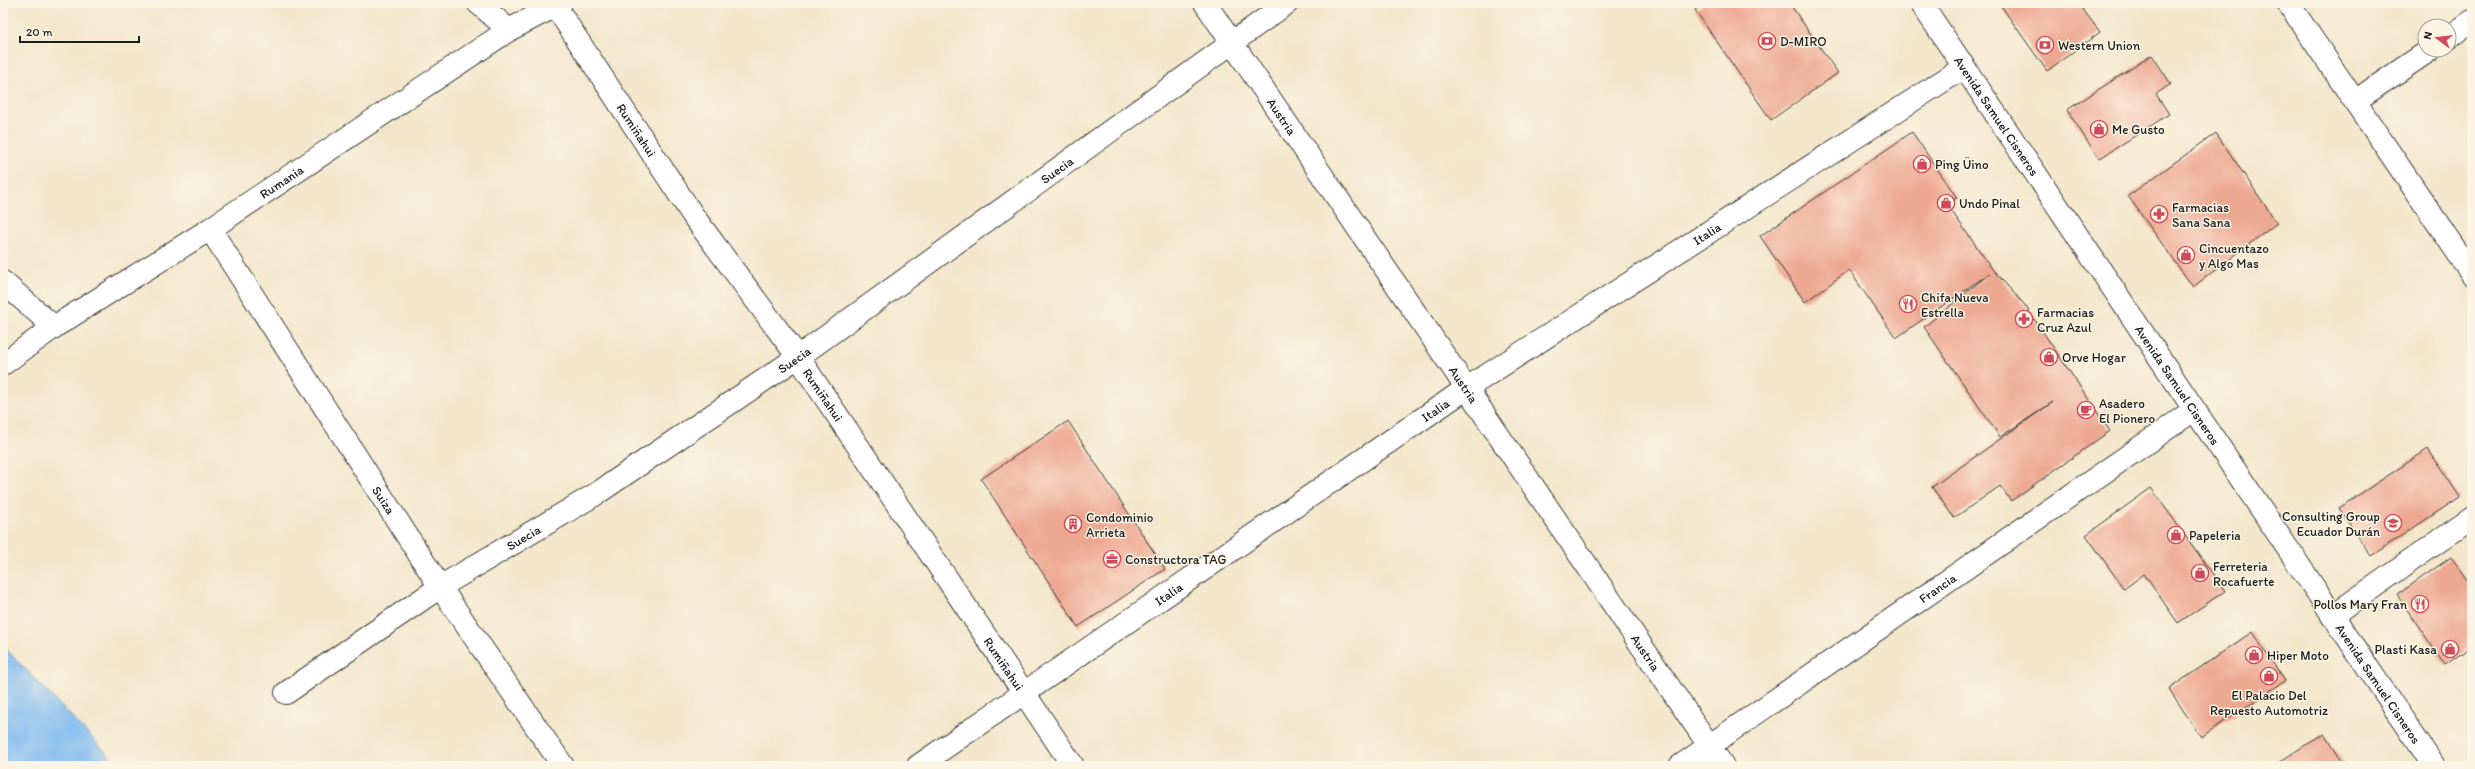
<svg xmlns="http://www.w3.org/2000/svg" width="2475" height="769" font-family="Itim,sans-serif">
  <rect width="100%" height="100%" fill="#fcf5e5"/>
  <filter id="ink" filterUnits="userSpaceOnUse"><feTurbulence type="fractalNoise" baseFrequency=".025" numOctaves="2"/><feDisplacementMap in="SourceGraphic" scale="8" xChannelSelector="R" yChannelSelector="G"/><feConvolveMatrix kernelMatrix="1 2 1 2 8 2 1 2 1" color-interpolation-filters="sRGB"/></filter>
  <filter id="wash" filterUnits="userSpaceOnUse"><feTurbulence type="fractalNoise" baseFrequency=".012" numOctaves="4" result="noise"/><feDisplacementMap in="SourceGraphic" scale="16" xChannelSelector="R" yChannelSelector="G"/><feGaussianBlur stdDeviation="0.9" result="paint"/><feColorMatrix in="noise" values="0 0 0 0 0 0 0 0 0 0 0 0 0 0 0 0 0 1.4 0 .05"/><feComposite in="paint" operator="in"/></filter>
  <g filter="url(#wash)">
    <rect width="100%" height="100%" fill="#f3e6cb"/>
    <path fill="#7db9f0" stroke="#4c6a86" d="M3,646l116,120h-116z"/>
    <g id="blocks">
      <path fill="#eda892" d="M1705,3h84l49,70 -67,47 -76,-110z
        M1999,3h79l22,29 -53,39z
        M2152,55l19,29 -15,10 13,20 -70,45 -32,-49z
        M1912,132l45,66 -11,5 47,67 31,34 86,127 -99,70 -11,-15 -46,32 -22,-31 121,-85 -53,35 -76,-110 66,-54 -94,65 -47,-68 -44,32 -45,-66z
        M2216,133l61,90 -84,64 -65,-91z
        M1068,421l97,148 -87,58 -97,-148z
        M2428,449l32,48 -89,59 -32,-48z
        M2151,488l74,103 -47,32 -34,-49 -20,15 -38,-54z
        M2451,557l21,30v59l-27,19 -48,-70z
        M2252,632l33,49 -84,56 -32,-48z
        M2324,733l21,33h-72z"/>
    </g>
  </g>
  <g filter="url(#ink)">
    <use href="#blocks" fill-opacity="0" stroke="#3c3a36" stroke-width="1"/>
    <g fill="none" stroke-linecap="round" stroke-linejoin="round">
      <defs>
        <g id="minor">
          <path d="M478,3l31,27"/>
          <path id="s1" d="M1205,3l518,763"/>
          <path d="M2288,3l184,271"/>
          <path id="s2" d="M556,7l138,210 104,140 275,409"/>
          <path d="M2449,37l23,-16"/>
          <path d="M2355,101l75,-51"/>
          <path id="s3" d="M210,229l230,358 123,179"/>
          <path d="M3,282l51,45"/>
          <path id="s4" d="M3,364l51,-37 156,-98 299,-199 52,-27"/>
          <path d="M2332,616l140,-98"/>
          <path id="s5" d="M286,693l154,-106 156,-93 202,-137 489,-354"/>
          <path id="s6" d="M918,766l549,-378 496,-320"/>
        </g>
        <g id="tertiary">
          <path id="s7" d="M1921,3l513,763"/>
          <path id="s8" d="M1680,766l514,-356"/>
        </g>
      </defs>
      <use href="#minor" stroke="#3c3a36" stroke-width="24"/>
      <use href="#tertiary" stroke="#3c3a36" stroke-width="24"/>
      <use href="#minor" stroke="#fff" stroke-width="22"/>
      <use href="#tertiary" stroke="#fff" stroke-width="22"/>
    </g>
  </g>
  <defs>
    <symbol id="bank-ring" viewBox="-11 -11 22 22"><circle r="9.5" fill="#fcf5e5" stroke="#d1495b" stroke-width="1.5"/><path d="M-6-4H6V4H-6ZM0-2.3a2.3 2.3 0 1 0 0 4.6a2.3 2.3 0 1 0 0-4.6Z" fill="#d1495b"/></symbol>
    <symbol id="shop-ring" viewBox="-11 -11 22 22"><circle r="9.5" fill="#fcf5e5" stroke="#d1495b" stroke-width="1.5"/><path d="M-5-2.5h2.3a2.7 3.5 0 0 1 5.4 0H5L5.5 6h-11ZM-1.5-2.5h3a1.5 2.3 0 0 0-3 0Z" fill="#d1495b"/></symbol>
    <symbol id="pharmacy-ring" viewBox="-11 -11 22 22"><circle r="9.5" fill="#fcf5e5" stroke="#d1495b" stroke-width="1.5"/><path d="M-2-6h4v4h4v4h-4v4h-4v-4h-4v-4h4Z" fill="#d1495b"/></symbol>
    <symbol id="restaurant-ring" viewBox="-11 -11 22 22"><circle r="9.5" fill="#fcf5e5" stroke="#d1495b" stroke-width="1.5"/><path d="M-5-6h1v4h1v-4h1v4h1v-4h1v5L-1.5 .5V6h-2V.5L-5-1ZM5-6V6H3V1.5H1.5Q1.5-4 5-6Z" fill="#d1495b"/></symbol>
    <symbol id="cafe-ring" viewBox="-11 -11 22 22"><circle r="9.5" fill="#fcf5e5" stroke="#d1495b" stroke-width="1.5"/><path d="M-5.5-4.5H6V0H3Q3 3.5 0 3.5H-2.5Q-5.5 3.5-5.5 0ZM3-3.2v2h1.7v-2ZM-6 4.5H4V6H-6Z" fill="#d1495b"/></symbol>
    <symbol id="university-ring" viewBox="-11 -11 22 22"><circle r="9.5" fill="#fcf5e5" stroke="#d1495b" stroke-width="1.5"/><path d="M0-5L7-2L0 1L-7-2ZM-4 1L0 2.5L4 1V4Q0 6-4 4Z" fill="#d1495b"/></symbol>
    <symbol id="building-ring" viewBox="-11 -11 22 22"><circle r="9.5" fill="#fcf5e5" stroke="#d1495b" stroke-width="1.5"/><path d="M-4-6H4V6H1V3H-1V6H-4ZM-2.5-4.3h1.7v1.8h-1.7ZM.8-4.3h1.7v1.8H.8ZM-2.5-1h1.7V.8h-1.7ZM.8-1h1.7V.8H.8Z" fill="#d1495b"/></symbol>
    <symbol id="office-ring" viewBox="-11 -11 22 22"><circle r="9.5" fill="#fcf5e5" stroke="#d1495b" stroke-width="1.5"/><path d="M-6-3h4V-5.5h4V-3h4V5H-6ZM-1-4.5V-3h2v-1.5ZM-6 0V1H6V0Z" fill="#d1495b"/></symbol>
  </defs>
  <g fill-rule="evenodd">
    <use href="#bank-ring" x="1757" y="31" width="20" height="20"/>
    <use href="#bank-ring" x="2035" y="35" width="20" height="20"/>
    <use href="#shop-ring" x="2089" y="119" width="20" height="20"/>
    <use href="#shop-ring" x="1912" y="154" width="20" height="20"/>
    <use href="#shop-ring" x="1936" y="193" width="20" height="20"/>
    <use href="#pharmacy-ring" x="2149" y="204" width="20" height="20"/>
    <use href="#shop-ring" x="2176" y="245" width="20" height="20"/>
    <use href="#restaurant-ring" x="1898" y="294" width="20" height="20"/>
    <use href="#pharmacy-ring" x="2014" y="309" width="20" height="20"/>
    <use href="#shop-ring" x="2039" y="347" width="20" height="20"/>
    <use href="#cafe-ring" x="2076" y="400" width="20" height="20"/>
    <use href="#university-ring" x="2383" y="513" width="20" height="20"/>
    <use href="#building-ring" x="1063" y="514" width="20" height="20"/>
    <use href="#shop-ring" x="2166" y="525" width="20" height="20"/>
    <use href="#office-ring" x="1102" y="549" width="20" height="20"/>
    <use href="#shop-ring" x="2190" y="563" width="20" height="20"/>
    <use href="#restaurant-ring" x="2410" y="594" width="20" height="20"/>
    <use href="#shop-ring" x="2440" y="639" width="20" height="20"/>
    <use href="#shop-ring" x="2244" y="645" width="20" height="20"/>
    <use href="#shop-ring" x="2259" y="666" width="20" height="20"/>
  </g>
  <g text-anchor="middle" dominant-baseline="central" stroke-width="3" stroke-linejoin="round" paint-order="stroke">
    <g font-size="13" fill="#1c1c1c" stroke="#fcf5e5" text-anchor="start">
      <text x="1780" y="41">D-MIRO</text>
      <text x="2058" y="45">Western Union</text>
      <text x="2112" y="129">Me Gusto</text>
      <text x="1935" y="164">Ping Üino</text>
      <text x="1959" y="203">Undo Pinal</text>
      <text x="2172" y="207">Farmacias<tspan x="2172" dy="15">Sana Sana</tspan></text>
      <text x="2199" y="248">Cincuentazo<tspan x="2199" dy="15">y Algo Mas</tspan></text>
      <text x="1921" y="297">Chifa Nueva<tspan x="1921" dy="15">Estrella</tspan></text>
      <text x="2037" y="312">Farmacias<tspan x="2037" dy="15">Cruz Azul</tspan></text>
      <text x="2062" y="357">Orve Hogar</text>
      <text x="2099" y="403">Asadero<tspan x="2099" dy="15">El Pionero</tspan></text>
      <text x="2380" y="516" text-anchor="end">Consulting Group<tspan x="2380" dy="15">Ecuador Durán</tspan></text>
      <text x="1086" y="517">Condominio<tspan x="1086" dy="15">Arrieta</tspan></text>
      <text x="2189" y="535">Papeleria</text>
      <text x="1125" y="559">Constructora TAG</text>
      <text x="2213" y="566">Ferreteria<tspan x="2213" dy="15">Rocafuerte</tspan></text>
      <text x="2407" y="604" text-anchor="end">Pollos Mary Fran</text>
      <text x="2437" y="649" text-anchor="end">Plasti Kasa</text>
      <text x="2267" y="655">Hiper Moto</text>
      <text x="2269" y="695" text-anchor="middle">El Palacio Del<tspan x="2269" dy="15">Repuesto Automotriz</tspan></text>
    </g>
    <g font-size="13" fill="#1c1c1c" stroke="#fcf5e5">
      <text stroke="none"><textPath href="#s1" startOffset="137">Austria</textPath></text>
      <text stroke="none"><textPath href="#s7" startOffset="136">Avenida Samuel Cisneros</textPath></text>
      <text stroke="none"><textPath href="#s2" startOffset="147">Rumiñahui</textPath></text>
      <text stroke="none"><textPath href="#s5" startOffset="932">Suecia</textPath></text>
      <text stroke="none"><textPath href="#s4" startOffset="333">Rumania</textPath></text>
      <text stroke="none"><textPath href="#s6" startOffset="952">Italia</textPath></text>
      <text stroke="none"><textPath href="#s5" startOffset="608">Suecia</textPath></text>
      <text stroke="none"><textPath href="#s1" startOffset="461">Austria</textPath></text>
      <text stroke="none"><textPath href="#s7" startOffset="460">Avenida Samuel Cisneros</textPath></text>
      <text stroke="none"><textPath href="#s2" startOffset="471">Rumiñahui</textPath></text>
      <text stroke="none"><textPath href="#s6" startOffset="628">Italia</textPath></text>
      <text stroke="none"><textPath href="#s3" startOffset="322">Suiza</textPath></text>
      <text stroke="none"><textPath href="#s5" startOffset="284">Suecia</textPath></text>
      <text stroke="none"><textPath href="#s8" startOffset="313">Francia</textPath></text>
      <text stroke="none"><textPath href="#s6" startOffset="304">Italia</textPath></text>
      <text stroke="none"><textPath href="#s1" startOffset="785">Austria</textPath></text>
      <text stroke="none"><textPath href="#s2" startOffset="795">Rumiñahui</textPath></text>
      <text stroke="none"><textPath href="#s7" startOffset="820">Avenida Samuel Cisneros</textPath></text>
    </g>
  </g>
  <rect width="2475" height="769" fill="none" stroke="#fcf5e5" stroke-width="16"/>
  <g transform="translate(2437 38) rotate(285)"><circle r="19" fill="#fcf5e5" stroke="#a29e95"/>
  <path d="M0-3L7 15L0 10L-7 15Z" fill="#d1495b"/>
  <text y="-6" font-size="11" font-weight="bold" text-anchor="middle" fill="#1c1c1c">N</text>
  </g>
  <path d="M20 36v6h119v-6" fill="none" stroke="#1c1c1c" stroke-width="2"/>
  <text x="26" y="36" font-size="12" fill="#1c1c1c" stroke="#fcf5e5" stroke-width="3" paint-order="stroke">20 m</text>
</svg>
